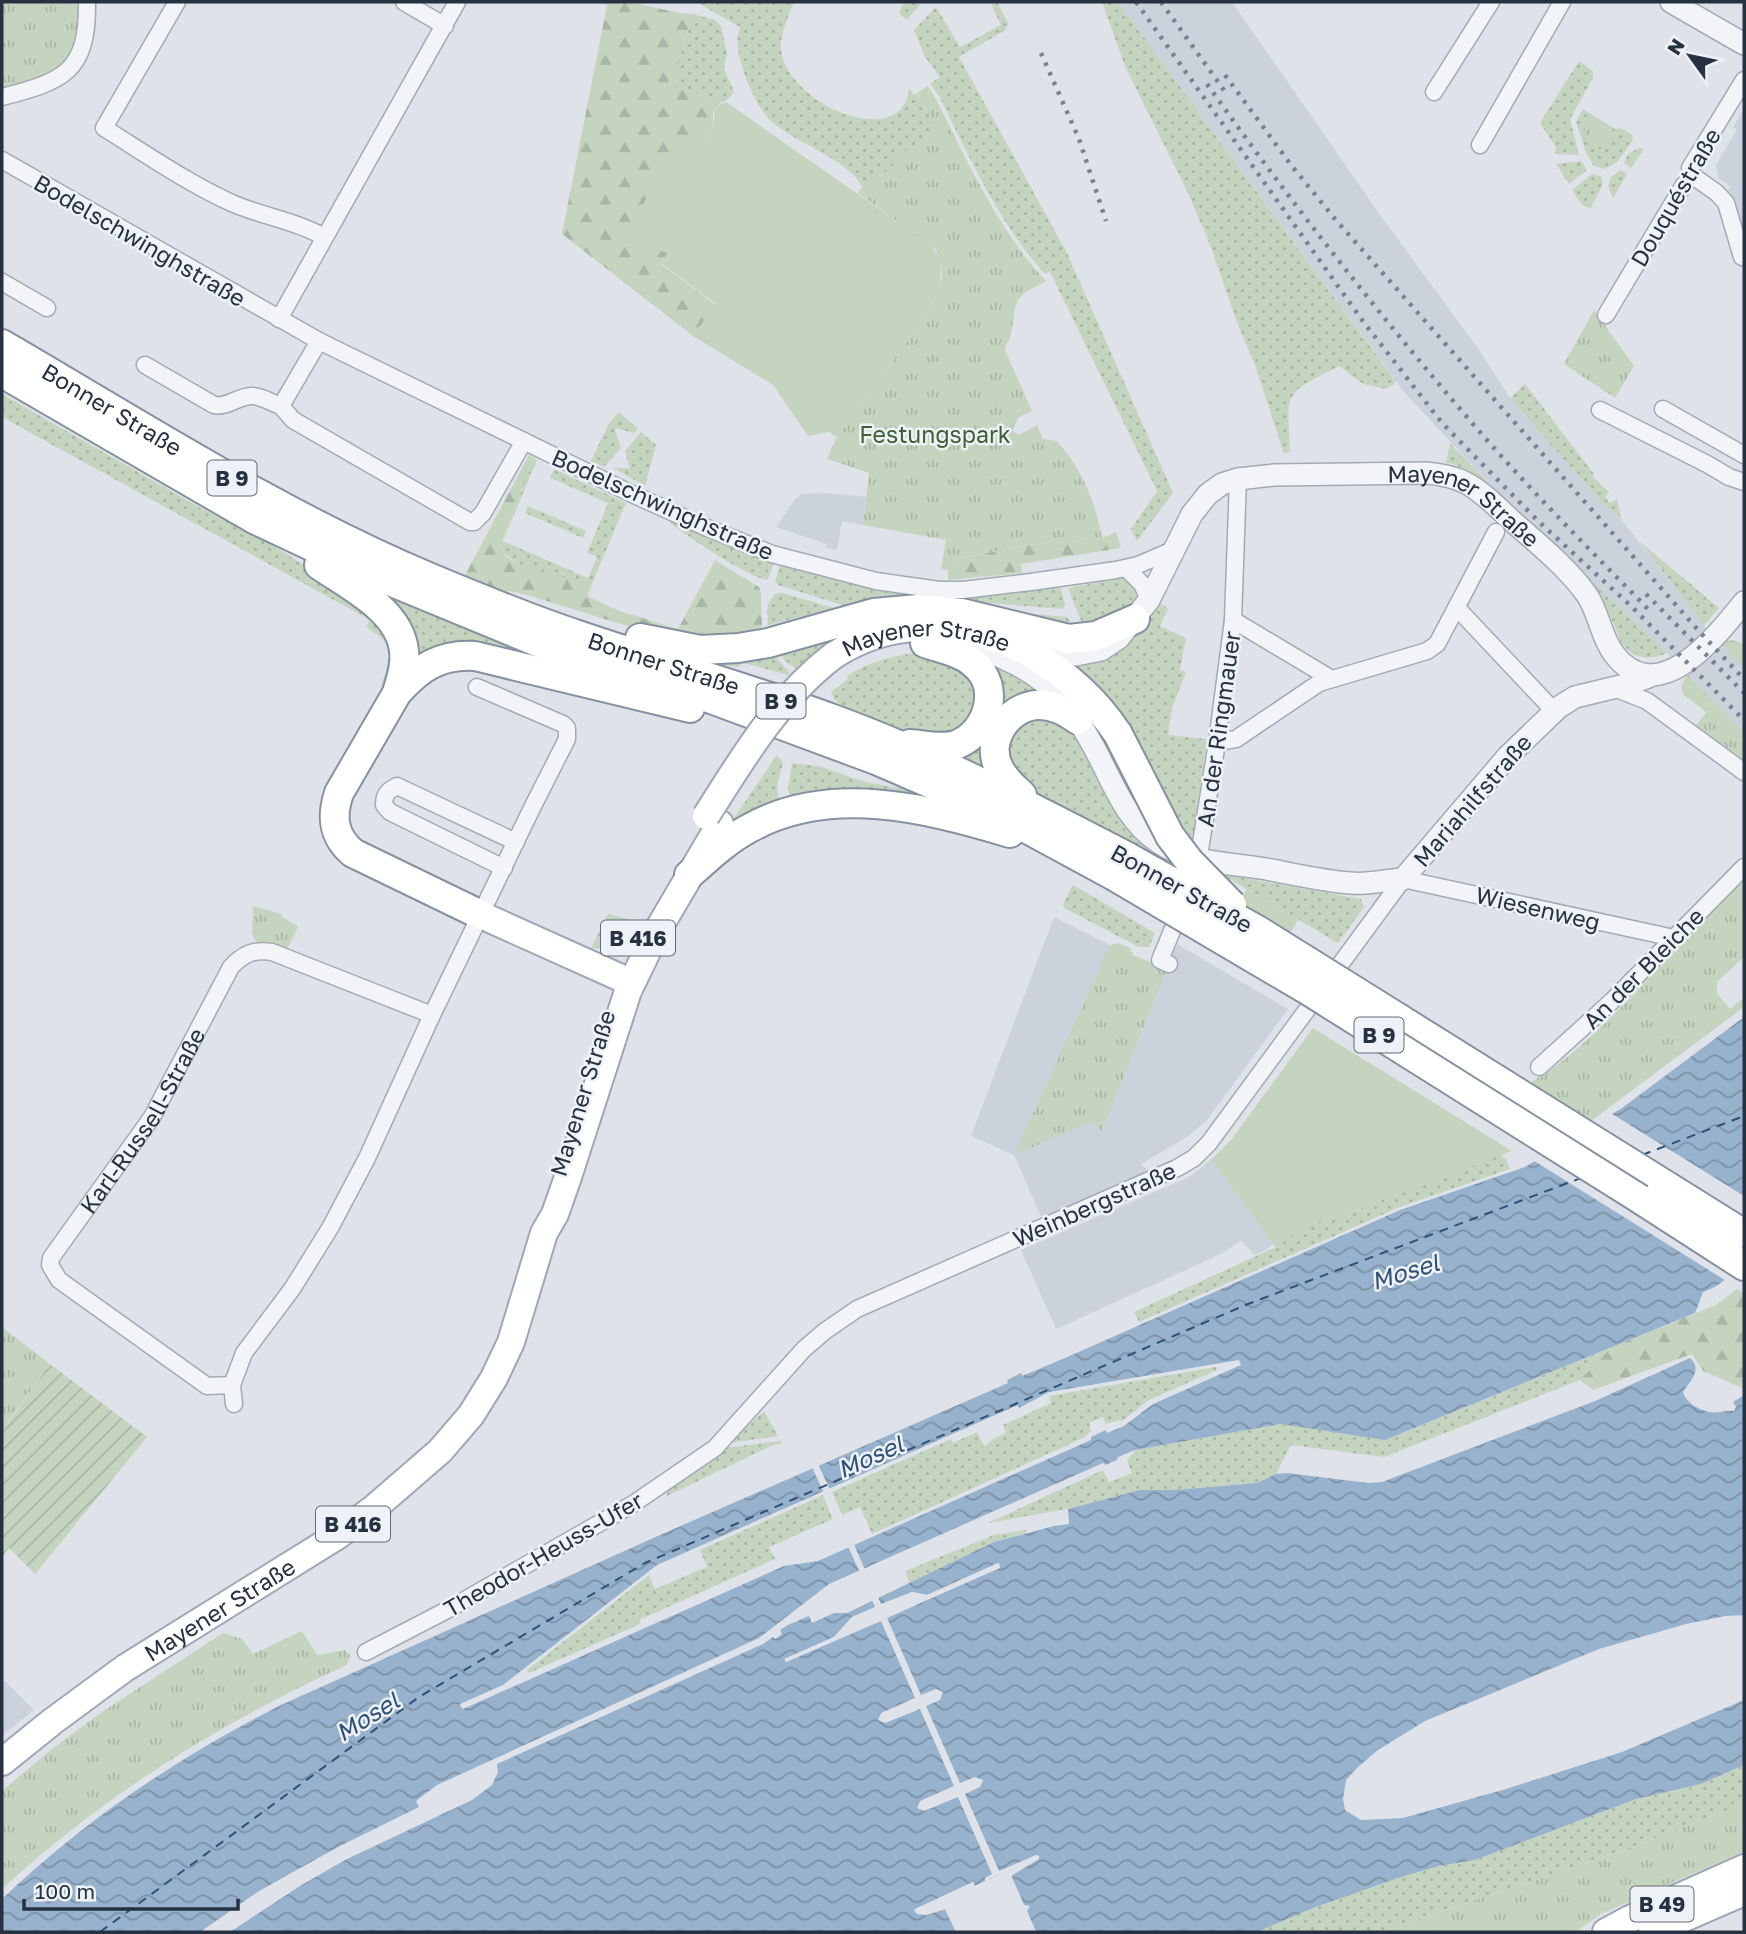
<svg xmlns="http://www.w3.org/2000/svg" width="1746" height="1934" font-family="'Golos Text',sans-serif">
  <defs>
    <pattern id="grass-dots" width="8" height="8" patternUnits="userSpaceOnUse" patternTransform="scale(1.75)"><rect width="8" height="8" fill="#c5d4bf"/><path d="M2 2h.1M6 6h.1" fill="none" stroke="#a9b6a5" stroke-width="1.8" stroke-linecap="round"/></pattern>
    <pattern id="forest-firs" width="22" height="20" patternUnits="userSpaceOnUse" patternTransform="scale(1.75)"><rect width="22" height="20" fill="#c5d4bf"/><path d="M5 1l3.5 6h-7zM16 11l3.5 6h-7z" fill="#a9b6a5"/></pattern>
    <pattern id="park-tufts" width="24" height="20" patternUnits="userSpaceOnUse" patternTransform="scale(1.75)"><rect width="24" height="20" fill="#c5d4bf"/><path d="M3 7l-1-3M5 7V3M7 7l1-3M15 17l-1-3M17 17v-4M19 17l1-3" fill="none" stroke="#a9b6a5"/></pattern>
    <pattern id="garden-furrows" width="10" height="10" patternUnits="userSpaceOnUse" patternTransform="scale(1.75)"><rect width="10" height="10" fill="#c5d4bf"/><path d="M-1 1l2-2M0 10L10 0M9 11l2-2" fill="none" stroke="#a9b6a5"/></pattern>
    <pattern id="water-waves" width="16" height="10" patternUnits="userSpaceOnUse" patternTransform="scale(1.75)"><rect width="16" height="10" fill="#97b2cc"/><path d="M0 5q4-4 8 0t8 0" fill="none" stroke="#7b91a7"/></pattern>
  </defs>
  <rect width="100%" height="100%" fill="#dfe3e9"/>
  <path fill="#ccd2db" d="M1118,2h114l151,217 97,132 30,47 94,107 17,14 83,106 40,44v63l-77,-79 -161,-152 -102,-109z
    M1744,108v123l-8,-27 -8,-14 2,-4 -11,-7 -3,-14 21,-36 -4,-2z
    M828,493l38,4 -3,28 -21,-4 -5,29 -11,-2 1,-4 -51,-17 19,-28 7,-5z
    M1054,917l56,28 -95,209 75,-32 12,9 75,-187 111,65 -81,111 -20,17 -46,27 8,8 -107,47 -28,-64 -43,-19z
    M1211,1160l63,84 -10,7 -10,4 -13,-15 -18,13 -167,76 -35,-79 168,-73z
    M5,1681l29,29 -32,26v-53z"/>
  <path fill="url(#grass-dots)" d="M696,2h98c-5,13 -12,27 -13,41 -4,57 122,113 128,45l5,7 3,-2 21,36 -46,32 3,5 -33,21c-12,-27 -69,-45 -91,-66 -12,-11 -24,-38 -28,-52 -5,-18 -8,-25 -3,-42z
    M904,2h18l-15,18 -8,-7z
    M990,2h7l12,23 -4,3 1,2 -47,27 108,196 106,240 -36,48 -6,-12 26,-38 -107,-219 -5,2c-47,-52 -75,-116 -106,-178l-9,-12 10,-7 -15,-20 -11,-27 22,-23 24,40 41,-22z
    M1102,2h16l278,380 -10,7 -23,-5 -24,-18c-56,29 -52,23 -49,85l-6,3 -29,-89 -17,-40 -28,-80 -22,-52 -63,-127z
    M693,14l22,6 6,6 6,27 -3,15 10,24 -6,7 -12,1 -41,-13 2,-19z
    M1579,61l14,10v7l-23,41 9,36 -24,-1 1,-7 -15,-22v-4z
    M1583,109l32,20 6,-1 11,7 1,5 -15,21 -13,8 -11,-3 -8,-14 -10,-30z
    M1639,148l5,1 -13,19 -7,-5 4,-9z
    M1581,161l6,9 -18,14 -13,-20z
    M1621,170l6,4 -14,24 -5,-12 4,-10z
    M1592,174l9,2 2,8 -13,25 -8,-4 -10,-15z
    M1525,384l69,90 -2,2 17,16 -4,5 5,6 7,-4 4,20 -17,-14 -94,-107z
    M2,394l195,112 67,34 45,28 87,69 -9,52 -6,-4c12,-31 15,-39 -15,-58l4,-7 -368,-203z
    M619,412l19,17 -4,4 -18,-5 -1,2 6,18 -17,19 -13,-6 18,-38z
    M641,432l15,13 -11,41 -33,-19 18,2 -5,-18z
    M1450,443l56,58c-15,-11 -42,-38 -60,-38z
    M534,458l3,2 -34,81 85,37 9,-21 -10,-4 21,-50 -58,-25 4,-9 72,34 -33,78c-25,-1 -81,-11 -93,-34z
    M528,506l58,25 -3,7 -58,-25z
    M670,520l104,41 -6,19c-24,-4 -77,-42 -98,-57z
    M1639,541l80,67 -15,17z
    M781,563c60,17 120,37 183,35 30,-1 60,-8 90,-11l7,2 4,16 -3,4 -95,-8 -118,6 -71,-22 -3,-4z
    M334,567l208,85 -5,12 -127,4z
    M1586,575l81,78c-17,8 -32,6 -45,-9l-20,-47z
    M1122,578c12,6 15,10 14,23l21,1 11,6 -8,18 26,12 -6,32 6,2 -14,36 -4,27 39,4 -14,97 -5,4 -51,-27 -58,-103 18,8 35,57 1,-44 -5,2 -150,-124 89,8 10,15 8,-1 -17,-43z
    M782,593l52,15 -66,17 -1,-18 7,-13z
    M886,618l-86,53 -15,-10 -9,-14z
    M630,640l142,13 17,19 -1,3 -45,-12 -5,4 -33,-4z
    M928,652l52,26 -8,52 -52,8 -77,-31 -9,-8 -3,-7 17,-13 -1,-3c25,-16 51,-22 81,-24z
    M987,659l60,35 -49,25z
    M1018,715l44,1 98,139 20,13 -4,6 -43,-29 -103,-55 -22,-18 -5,-39z
    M984,736l6,35 -34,-18z
    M777,755l6,8 -6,22 3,21 -53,22z
    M792,763l26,3 47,16 51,9 24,11 -148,1 -4,-14z
    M1221,874l140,25 3,8 -26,36z
    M1073,885l82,48 -6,14h-10l-75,-39 -1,-4z
    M608,914l20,5c-9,16 -15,31 -37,29z
    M1500,1155l6,4 4,10 -110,38 -261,115 -5,-10 142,-65 31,-22 39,-11z
    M1612,1347l-32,33 -196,77 -93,-12 -15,29 -19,9 -83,7h-34l-72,19 -80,14 115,-53 6,12 23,-9 -5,-12 8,-11 146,-26 122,9z
    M1216,1367l1,3 -68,30 -28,22 -2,-2 -13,4 -3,-7 -14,6 2,8 -8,7 -211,96 -12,-27 -18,8 -10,-23 119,-53 2,4 24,-11 7,15 9,-8 13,-6 -3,-8 48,-22 -2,-7z
    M764,1411l14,25 -49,7z
    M781,1441l1,3h-7l-108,52v-9l57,-39z
    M823,1495l10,24 -64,28 6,12 -136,61 1,4 -111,49 -2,-3 122,-95 6,14 52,-22 -7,-17z
    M1026,1530v3l-32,9 -84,41 -5,-12 89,-36z
    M1744,1765v39l-117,45 -246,83h-124l56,-24 85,-30 41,-12 36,-6 161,-61 65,-15z"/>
  <path fill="url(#forest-firs)" d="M592,2h38l50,11 13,1 -16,54 -2,19 41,13 12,-1 -10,6 -5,7v16l-5,12 -11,4 -51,55 -19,46h19l22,8 -7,11 55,41 -23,31 -131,-102 45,-229z
    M529,455l5,3 -34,88c1,3 4,8 6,10 12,13 69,24 87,25l-6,15 33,15 58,18 37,-69 44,27 2,5 1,35 -23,7 -67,6 -138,-43 -19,-5 -27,-3 -25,-10z
    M1116,532l5,16 -100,16 1,9 -74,7v-10l5,1 9,-13 63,-13 77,-7z
    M1737,1289l7,4v94l-2,1 -39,-17 -11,-17 -99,36 -13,-10 32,-33 104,-42z"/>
  <path fill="url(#park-tufts)" d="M2,2h80c-3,26 -6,60 -32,74 -14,8 -33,11 -48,16z
    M928,86l8,13c32,63 61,130 110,182 -36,19 -28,17 -35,53 -1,6 -5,10 -6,16l27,61 -13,6 -7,14 7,4 18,-10 6,14 14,2c25,28 38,60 45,97l-77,7 -63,13 -9,13 -12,-2 5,-29 -83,-15 6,-52 -42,-14 10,-22 93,-127c9,-19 19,-42 5,-61l-77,-56 4,-6 32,-21 -3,-5 47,-32 -21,-36z
    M1593,118l21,12 -14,20 -12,-8 -5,-16z
    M1594,310l40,56 -19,32 -51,-34z
    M1733,640l11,4v25l-23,-25 5,-3z
    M1687,674l57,58v33l-49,-38 11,-15 -23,-18 -2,-8z
    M1744,880v77l-27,25v11l13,16 14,-12v10l-161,120 -61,-40c58,-29 118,-101 165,-149l5,-8z
    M253,906l29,8 -1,2 17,11 -12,24 -20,-8h-9l-5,-9z
    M1118,943l12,5 3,7 34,14 -65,162 -12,-9 -76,33 96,-210z
    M2,1327l48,37 -43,59 -5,-4z
    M302,1631l15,24 28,-5 5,5 -3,10c-126,57 -243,130 -345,224v-98l51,-43 49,-36 121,-79 19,6 11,15z
    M1744,1804v47l-143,63 -25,18h-195l246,-83z"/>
  <path fill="url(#garden-furrows)" d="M50,1364l97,73 -112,137 -26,-26 -7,9v-138l6,4z"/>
  <path fill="#c5d4bf" d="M726,102l202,141 14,17 -3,29 -9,21 -93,127 -8,-5 -21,4 -35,-51 -80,-49 23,-32 -55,-41 7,-10 -22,-8h-20l20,-46 42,-56 9,1 11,-4c2,-4 4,-8 5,-12 3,-13 -3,-20 13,-26z
    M1247,889l51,31 -20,34 -52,-32z
    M1313,1028l199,123 -166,63 -39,11 -31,22 -65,-87 20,-20z"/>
  <path fill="url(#water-waves)" fill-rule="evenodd" d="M1744,1017v249l-29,21 -12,5 -8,21 -310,127 -104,-16 -146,26 -17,7 -1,3 -12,5 -2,-2 -274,121 -70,54 -322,147 -21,16 3,6 -81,40 -79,44 -59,41h-198v-33c83,-79 176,-142 279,-194l379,-170 348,-152 -1,-3 14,-7 1,3 43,-18 335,-148 125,-43 97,-59zM1239,1360l2,5 -88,39 -29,22 -17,7 -1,-3 -15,7v3l-273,121 -34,5 -321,143 -3,-3v-2l43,-19 154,-120 354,-157 7,-3 1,3 30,-16z
    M1690,1358c13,11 0,23 -7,34 3,11 16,18 27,20 8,2 16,-2 24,-1l2,-4 -3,-5 11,-7v220l-19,1 -39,8 -87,25 -174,72 -47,29 -20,17 -12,13 -3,19 2,11 16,10 42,-2 103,-29 116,-37 122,-52v65l-43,19 -65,15 -161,61 -36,6 -41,12 -85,30 -56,24h-221l-25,-57 28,-19 -64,30 -2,-4 -58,27 11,6 19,-6 11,23h-726l70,-46 45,-26 127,-60 20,-15 6,-13 -1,-8 266,-120 10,-7 2,2 7,-5 -2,-4 8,-5 21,-9 3,7 22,-10h13l147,-71 60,-16 15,-2 -1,-15 72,-19h34l83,-7 19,-9 11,-1 81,10 14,-1 213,-81zM998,1563l2,5 -214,94 -1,-3 49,-22 18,-20 60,-25 15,3z"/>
  <path fill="#dfe3e9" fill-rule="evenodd" d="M1609,1112l135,84v74l-16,12 -197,-123z
    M817,1462l14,30 -6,3 -14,-30z
    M853,1542l13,30 -5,3 -14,-31z
    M999,1563l1,4 -113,51 34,77 15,-6 7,3 -3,8 -14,6 34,77 15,-6 8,3 -3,7 -15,7 34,77 37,-16 3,1v3l-28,17 13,29 6,1 -3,5 9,21h-4l-9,-20 1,-4 -3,-1 -14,-31 1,-3 12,-7 -31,13 -1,5 -12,5 -5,-3 -52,25h11l17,-5 12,26h-3l-11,-23 -19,6 -9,-1 -3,-4 59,-28 2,4 10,-5v-3l7,-4 -34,-77 -34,14 -7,-3 3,-7 34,-15 -34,-77 -35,14 -7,-3 3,-7 34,-15 -34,-77 -95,41 -2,-3 50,-22 18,-20 23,-10 -4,-9 6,-3 4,9 31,-12 15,3zM912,1596l11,2 -78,33 9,-11z"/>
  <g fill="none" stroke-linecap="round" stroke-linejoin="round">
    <path stroke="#2e5178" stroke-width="2" stroke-dasharray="9 7" stroke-linecap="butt" d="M1642,1155l102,-39
      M100,1932l319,-235 226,-134 603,-259 333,-126"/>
    <defs>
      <g id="minor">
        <path d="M177,2l-73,126c42,26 85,56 130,76 31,13 62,17 90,33"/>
        <path d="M404,2l41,24"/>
        <path d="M1434,92l57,-90"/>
        <path d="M2,97c61,-16 86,-24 85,-95"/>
        <path d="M1480,145l82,-143"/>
        <path d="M2,160l317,181 311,152 75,34 67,27 104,27 63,9h24l68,-8 85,-12 22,-5 35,-15"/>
        <path d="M1693,176l-3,-8 54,-88"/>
        <path d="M1693,176l24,17 9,10 16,54"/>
        <path d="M2,282l45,26"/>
        <path d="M1606,315l77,-129 10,-10"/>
        <path d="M279,319l178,-317"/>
        <path d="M319,341l-38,65 12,14 177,102h4l9,-9 41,-72"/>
        <path d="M145,365l69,40c14,3 25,-10 39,-9 10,1 19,7 28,10"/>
        <path d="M1663,409l81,46"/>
        <path d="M1600,410l107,54 22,13 15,5"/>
        <path d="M1126,568l16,16 7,16"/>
        <path d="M1457,608l97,103"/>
        <path d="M1233,620l97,58"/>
        <path d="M1614,688l33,13 97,71"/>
        <path d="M1217,742l19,-3 83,-56 108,-32 10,-7 59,-112"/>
        <path d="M504,868l-114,-56 -6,-7c0,-10 3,-14 13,-19l119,56"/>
        <path d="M1197,869l20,-127 16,-122 5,-141"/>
        <path d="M1169,964l-9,-4 21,-51"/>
        <path d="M1539,1067l73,-66 132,-134"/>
        <path id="s1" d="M232,1385l-25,1 -148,-106 -9,-15 1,-7 101,-141 79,-150c12,-13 23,-18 41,-15l160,63"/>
        <path d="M234,1404l-2,-19 12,-32 48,-64 38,-61 37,-70 65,-143 100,-207 35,-69v-11l-4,-4 -86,-37"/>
        <path d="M366,1652l83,-43 184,-105 82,-56 89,-99 21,-18 32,-22 320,-141 17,-10 15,-15 194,-264 271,59"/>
      </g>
      <g id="tertiary">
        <path d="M1671,2l73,42"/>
        <path d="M948,643c21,0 42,9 61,18 48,22 71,57 94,104 14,28 27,58 55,77 29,21 73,21 108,27 27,5 56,12 84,14 17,2 35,-3 53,-4l105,-123 51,-49 16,-10 58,-14 20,-8"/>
        <path id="s2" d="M1033,655h43l25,-5 18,-12 30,-38 43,-86 16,-20 14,-10 16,-5 36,-4 151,-2c15,1 28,3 41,10 17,9 31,24 45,37 26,23 56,47 76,75 12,18 14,42 27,59 44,57 102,-17 130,-52"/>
      </g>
      <g id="primary">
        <path id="s3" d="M833,656c62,-41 136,-35 200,-1"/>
        <path d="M481,915l138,62"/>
        <path id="s4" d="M2,1762l51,-41 72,-53 212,-132 36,-27 67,-58 31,-36 23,-37 17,-36 33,-109 11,-19 13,-37 60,-186 28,-58 64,-109"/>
        <path d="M1606,1932l24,-13 114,-51"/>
        <path d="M1652,1932l92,-40"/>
      </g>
      <g id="trunk">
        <path id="s5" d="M2,344c141,82 280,172 431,235 48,20 96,40 145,56 85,29 171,53 255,84 101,37 197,87 293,137"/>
        <path d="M2,373l252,146 104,49 187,77 169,55 162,60 120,52 118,64"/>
        <path d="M319,565c30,21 81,45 85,86 2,14 -3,28 -7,42"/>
        <path d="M640,638l60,12 38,-2 30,-5 106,-30 44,-4 44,4 107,26 27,-3 39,-17"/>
        <path d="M1033,655c35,20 63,46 85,79"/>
        <path d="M910,744c15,1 34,6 48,0 31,-13 43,-58 16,-80 -13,-12 -32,-15 -49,-21"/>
        <path d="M1022,795c-8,-8 -17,-15 -22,-25 -16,-28 7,-63 37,-65 16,-1 29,7 41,15"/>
        <path d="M689,875c19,-17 37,-34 59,-46 81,-46 179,-21 262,4"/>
        <path d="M481,915l-128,-62c-20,-17 -22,-36 -14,-60l58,-100c23,-26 43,-39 78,-37l215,52"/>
        <path d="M1400,1019l344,215"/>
        <path d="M1640,1199l104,67"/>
      </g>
    </defs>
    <use href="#minor" stroke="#a4aab3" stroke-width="19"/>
    <use href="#tertiary" stroke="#a4aab3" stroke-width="24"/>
    <use href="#primary" stroke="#9da7b6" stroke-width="30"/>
    <use href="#trunk" stroke="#8591a1" stroke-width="32"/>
    <use href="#minor" stroke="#f2f4f7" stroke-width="16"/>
    <use href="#tertiary" stroke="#f2f4f7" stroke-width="21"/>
    <use href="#primary" stroke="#fff" stroke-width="26"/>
    <use href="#trunk" stroke="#fff" stroke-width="28"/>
    <path stroke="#778394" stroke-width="4.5" stroke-dasharray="3.5 7" stroke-linecap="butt" d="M1136,2l226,318 80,103 96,98 93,85 113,114
      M1161,2l65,91
      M1041,53l38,86 27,82
      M1225,75l66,90 44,54 363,411 44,47
      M1207,84c85,120 176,236 272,347 54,62 112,120 169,178
      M1646,594l98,99"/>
    <defs>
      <path id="primary-bridge" d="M706,816c36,-57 73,-119 127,-160"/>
      <path id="trunk-bridge" d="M1118,734l52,102 19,25 43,44
        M1126,856l133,75 141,88
        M1114,876l195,115 331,208"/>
    </defs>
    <use href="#primary-bridge" stroke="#9da7b6" stroke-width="30" stroke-linecap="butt"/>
    <use href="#trunk-bridge" stroke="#8591a1" stroke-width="32" stroke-linecap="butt"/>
    <use href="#primary-bridge" stroke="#fff" stroke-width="26"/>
    <use href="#trunk-bridge" stroke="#fff" stroke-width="28"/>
  </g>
  <g text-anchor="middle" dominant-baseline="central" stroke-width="5" stroke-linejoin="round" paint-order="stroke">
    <g fill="#eef2f6" stroke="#626b77" stroke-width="2">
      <rect x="207.5" y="460.5" width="49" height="35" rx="5"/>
      <rect x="756.5" y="683.5" width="49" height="35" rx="5"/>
      <rect x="601" y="920.5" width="74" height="35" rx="5"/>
      <rect x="1354.5" y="1017.5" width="49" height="35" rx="5"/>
      <rect x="316" y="1506.5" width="74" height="35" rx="5"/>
      <rect x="1630.5" y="1886.5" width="63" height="35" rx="5"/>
    </g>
    <g font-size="21" font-weight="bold" fill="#263141">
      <text x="232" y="478">B 9</text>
      <text x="781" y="701">B 9</text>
      <text x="638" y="938">B 416</text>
      <text x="1379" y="1035">B 9</text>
      <text x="353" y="1524">B 416</text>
      <text x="1662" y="1904">B 49</text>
    </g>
    <g font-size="23" fill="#263141" stroke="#eef2f6">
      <text transform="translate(1675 197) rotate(-60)">Douquéstraße</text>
      <text transform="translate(140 240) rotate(30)">Bodelschwinghstraße</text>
      <text stroke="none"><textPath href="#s5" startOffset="128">Bonner Straße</textPath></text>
      <text transform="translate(663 504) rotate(24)">Bodelschwinghstraße</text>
      <text stroke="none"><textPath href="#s2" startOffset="530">Mayener Straße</textPath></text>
      <text stroke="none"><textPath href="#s3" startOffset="98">Mayener Straße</textPath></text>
      <text stroke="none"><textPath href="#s5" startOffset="737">Bonner Straße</textPath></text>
      <text transform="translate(1218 729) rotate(-82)">An der Ringmauer</text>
      <text transform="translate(1472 800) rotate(-49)">Mariahilfstraße</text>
      <text transform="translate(1182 888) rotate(29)">Bonner Straße</text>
      <text transform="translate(1538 908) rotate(13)">Wiesenweg</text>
      <text transform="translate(1643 968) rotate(-45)">An der Bleiche</text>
      <text transform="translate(582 1093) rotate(-73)">Mayener Straße</text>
      <text stroke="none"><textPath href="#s1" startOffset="397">Karl-Russell-Straße</textPath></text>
      <text transform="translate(1094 1204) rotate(-24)">Weinbergstraße</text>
      <text transform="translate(543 1554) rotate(-30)">Theodor-Heuss-Ufer</text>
      <text stroke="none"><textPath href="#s4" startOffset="266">Mayener Straße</textPath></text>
    </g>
    <g font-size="23" fill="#3c5e33" stroke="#eef2f6">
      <text x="935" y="434">Festungspark</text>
    </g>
    <g font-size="24" font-style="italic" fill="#2e5178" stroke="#eef2f6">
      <text transform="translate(1405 1271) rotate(-17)">Mosel</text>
      <text transform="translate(870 1456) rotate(-24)">Mosel</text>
      <text transform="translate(367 1716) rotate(-32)">Mosel</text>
    </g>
  </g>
  <rect width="1746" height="1934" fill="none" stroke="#263141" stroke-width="7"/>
  <g transform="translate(1690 56) rotate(303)" stroke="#eef2f6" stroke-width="5" paint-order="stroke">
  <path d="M0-5L12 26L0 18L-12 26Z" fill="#263141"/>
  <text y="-10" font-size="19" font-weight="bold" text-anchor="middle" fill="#263141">N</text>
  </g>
  <path d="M24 1899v10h214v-10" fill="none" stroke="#263141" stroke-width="3.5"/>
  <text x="35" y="1899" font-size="21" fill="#263141" stroke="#eef2f6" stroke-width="5" paint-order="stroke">100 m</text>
</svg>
